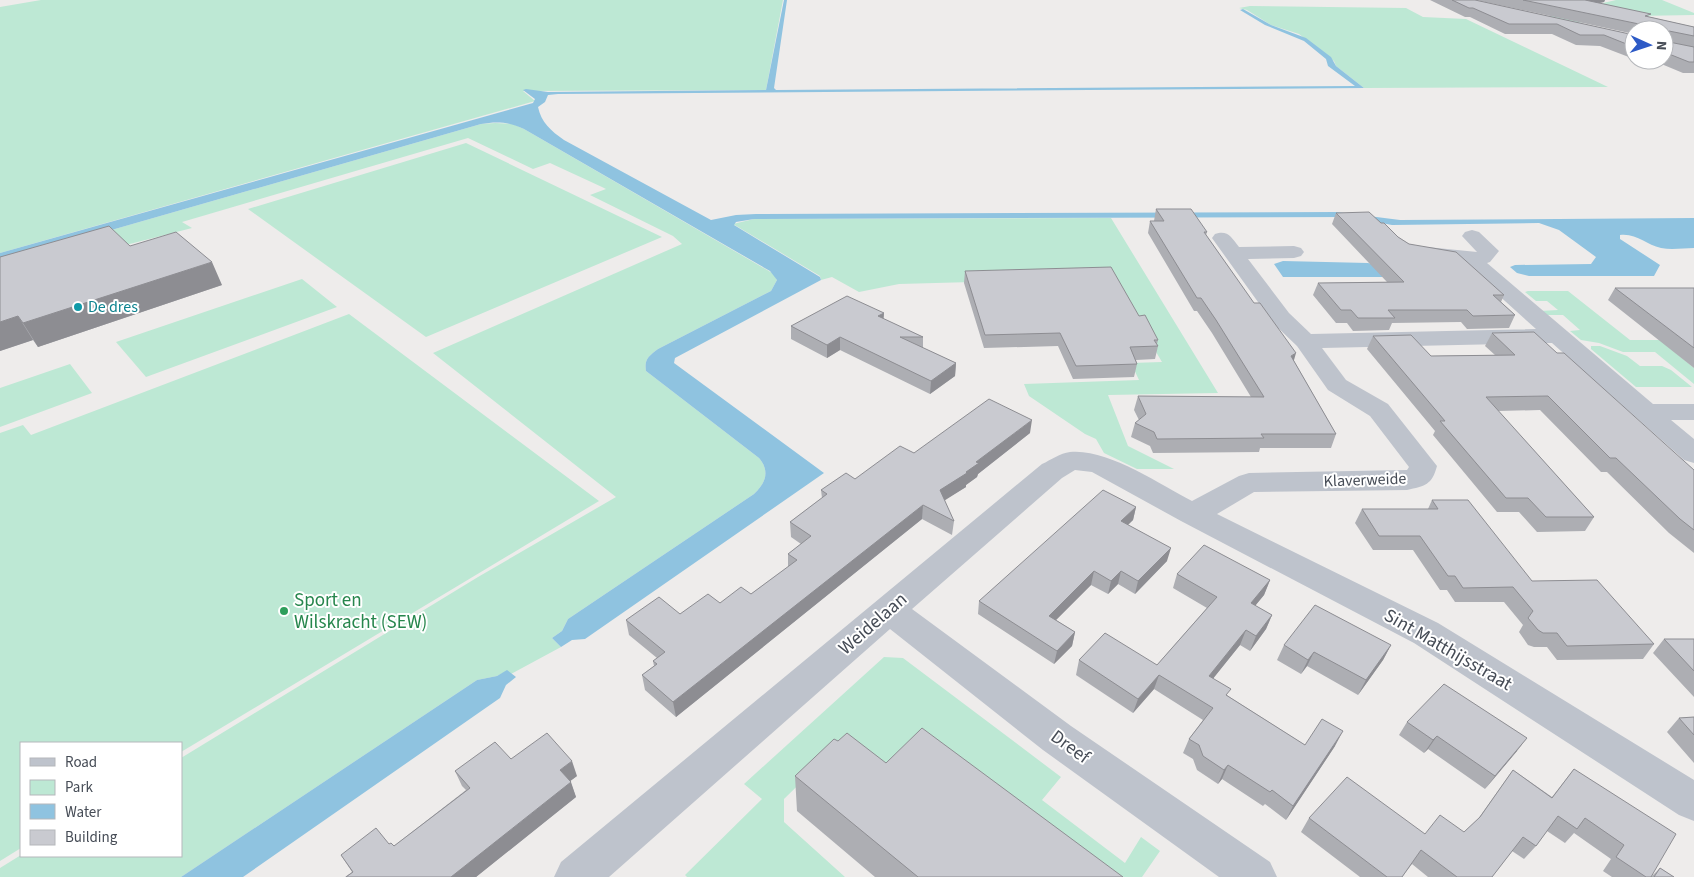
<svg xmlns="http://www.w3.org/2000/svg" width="1694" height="877" font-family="'Source Sans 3',sans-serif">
  <rect width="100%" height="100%" fill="#eeeceb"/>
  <path fill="#bde8d4" d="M41,0h742l-17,90 -243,1 12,10 -535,152v-246z
    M1616,0h46l32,13v2l-59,1 -9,-3 -53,11 -29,-7z
    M1250,6l156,2 17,9 43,2 142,68 -244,1 -28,-22 -2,-5 -35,-27 -28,-9 -24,-15 -8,-2z
    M495,123l18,1 11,5 250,145 3,6 -6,11 -113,58c-9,7 -14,10 -12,22l113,87c11,13 7,25 -5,36l-186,125 -6,12 -10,7 9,9 -50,27 -4,-3 -10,5 -20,4 -296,197h-181v-9l21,-13 160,1v-98l297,-181 138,-80 -183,-144 249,-109 -9,-8 -83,-41 16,-6 -4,-2 -52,-24 -17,6 -65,-31 -286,84 10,6 -70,18 -122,16 481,-138z
    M466,143l196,94 -236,100 -178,-128z
    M1111,218l107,175 -110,2 20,51 46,23h-37l-33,-16 -8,-14 -11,-5 -56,-38 -5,-12 115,-4 -8,-17 31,-1 -50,-84 -213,6 -40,8 -27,-15 -11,3 -1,-4 -87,-52 21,-5z
    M302,279l35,28 -191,70 -30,-35z
    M1528,291h40l62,49h30l34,28v16l-39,-32h-32l-24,-9 -18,-3 -11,-9 10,-1 -17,-15h-19l-4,-4 18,-1 -11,-9h-11l-11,-9z
    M349,314l250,187 -418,251v-9h-160v105l-21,13v-428l23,-8 8,10z
    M1591,346h9l27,10 13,10h22l9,4 21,17h-56l-45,-38z
    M70,364l22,29 -92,34v-39z
    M884,657l19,1 158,119 -19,23 83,63 16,-26 19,14 -18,26h-52l-196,-88 -64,-35 -46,45v23l61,55h-158l-2,-2 77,-76 -18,-15z"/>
  <path fill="#8fc3e0" d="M784,0h3l-13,88 2,2 579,-4 -27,-20 -2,-7 -22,-18 -39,-16 -25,-15 3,-1 28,16 35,13 25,19 5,9 28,22 -806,6 -10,1 -3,7 -7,5c3,15 13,24 26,33l147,80 25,-5 20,-1 581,-2 63,8 294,-2v30c-10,0 -22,2 -33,0 -15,-3 -24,-15 -41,-13v4l40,26 -6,11h-125l-12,-3 -7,-6 5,-2 76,-1 5,-7 -37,-27 -20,-7 -147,2 -42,-8 -596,2 -18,3 -2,3 86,52 1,3 -146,78 -1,5 150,110 -239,166 -13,1 -11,7 -9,-9 10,-7 6,-12 186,-125c12,-11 16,-23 5,-36l-113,-87c-2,-12 3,-15 12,-22l113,-58 6,-11 -7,-9 -246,-142c-14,-7 -27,-8 -43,-5l-481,138v-9l533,-150 2,-4 -12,-9 3,-1 22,3 218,-2z
    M1283,261l85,2 48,14h-133l-9,-13z
    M507,670l9,7 -10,8 -6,13 -257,179h-62l296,-197 20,-4z"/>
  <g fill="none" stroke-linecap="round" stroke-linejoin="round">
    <path fill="#bec3cc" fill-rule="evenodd" d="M1472,230l7,2 20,19 -9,11 -3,1 166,141h41v16h-23l23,19v24l-10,-3 -132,-117 -230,5 24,32 42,24 49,62c-5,19 -12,20 -30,24l-153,2 -37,22 221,109 256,157v41l-15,-6 -265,-172 -233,-122 -89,-49 -17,-2 -13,8 -150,131 159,117 199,136 7,15h-58l-176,-127 -153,-121 -281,248h-55l7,-15 481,-398c9,-4 18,-11 28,-12 37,-4 89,32 122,49l47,-25 10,-3 158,-3 2,-3 -39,-51 -42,-26 -31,-44 -24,-23 -61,-85 3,-4c13,-4 16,3 24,13l55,-1 7,2 3,4 -3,4 -7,2 -46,1 41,54 22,21 225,-5 -72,-65 -44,-7 -3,-4 3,-4 7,-2 50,5 -15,-16 3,-4z"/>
  </g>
  <path fill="#adaeb3" d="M1430,0h45l159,35v24l-34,-13 -24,-1 -24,-11h-47l-35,-17h-5z
    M1476,0h129l-1,2 -5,1 51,14 44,10v46h-11l-24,-10h-15l-8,-3h28v-30h-30v4z
    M1156,209l51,23 -1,3 88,126 42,73 -5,14h-71l-1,4 -106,1 -3,-7 -19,-9 4,-14 4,-3 -5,-10 4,-14 113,1 -39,-64 -15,-22h-3l-46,-78 2,-12h4z
    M1336,213l45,10 17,14 11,7 95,51 -3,7 14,13 -6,13 -42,1 -6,-7 -69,1 -3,7 -36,1 -6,-8h-11l-23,-28 5,-12 69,-1 -55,-58z
    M130,246l92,39 -184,62 -5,-7 -33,11v-94z
    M965,271l174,45 19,24 -1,4 1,2 -3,13 -19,1 1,4 -3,13 -61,2 -15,-33 -74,2 -20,-65z
    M1615,288h79v80l-86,-68z
    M884,313l-1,6 40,18v11l33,15 -1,13 -25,18 -90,-44 -13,8 -36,-19v-13z
    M1492,333l65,20 137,117v83l-25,-20 -62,-61h-6l-61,-62 -42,1 96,106 -9,14 -48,1 -18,-20h-22l-64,-77 2,-4 -68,-82 6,-13 58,20 64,-1 -10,-9z
    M1030,433l-52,41 -1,3 -11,8v2l-22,13 10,21 -2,14 -30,-16 -246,198 -31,-27 -3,-15 12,-9 -1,-5 4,-3 -28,-23 -3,-15 54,-6 40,-11 31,-9 37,-27v-13l13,-10 -10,-7 -1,-15 32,-24 -1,-8 34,-11 59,-26z
    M1432,500l100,81 122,63 -11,15 -86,1 -10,-13h-13l-6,-2 -9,-13 4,-7 -19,-23h-49l-8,-12h-7l-27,-40h-40l-18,-27 7,-14h66z
    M1136,507l-3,13 -5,5 39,36 -32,33 -17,-10 -10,10 -17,-9 -35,35 19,12 -3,14 -18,18 -76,-50 1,-13z
    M1177,574l93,6 -6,15 -9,11 17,9 -6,14 -16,22 -10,-6 -27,33 15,18 77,49 30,1 -49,74 -21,-16 -2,2 -41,-27 -4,5 -21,-14 -4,-11 -10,-6 6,-14 14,-19 -49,-31 -21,24 -57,-38 3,-15 78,5 50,-57 -34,-20z
    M1664,639h30v58l-41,-44z
    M1284,645h107l-8,15 -25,35 -51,-29 -6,8 -24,-14z
    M1694,717v46l-27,-31 12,-14z
    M1407,722l110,29 -32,38 -57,-40 -4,4 -25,-18z
    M838,741l48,22 237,114h-248l-78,-66 -2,-35z
    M511,759l66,17 -7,5 6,16 -100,80h-131l7,-5 -11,-17 48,-11 5,2 72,-56 -4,-4 -7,-15z
    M1574,769l78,107 8,-8 14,9h-62l-9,-6 8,-12 -37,-26 -9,10 -18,-12 -11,15 -12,13 -12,-8 -20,26h-64l-16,-13 -10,13h-42l-59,-45 8,-14 116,16 39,-2 14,-13 35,-49 39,27z"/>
  <path fill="#8d8d92" d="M1581,0h24l-1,2 -27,6z
    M212,262l10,23 -184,62 -15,-24z
    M884,313l-1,13 -5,-10z
    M18,316l15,24 -33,11v-29z
    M840,337v13l-13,8v-13z
    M1296,353l-4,14 -1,-11z
    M956,363l-1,13 -25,18 1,-13z
    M1032,420l-2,13 -52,41 -1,3 -11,8v2l-27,17 1,-14 26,-18 10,-10z
    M923,505l-1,14 -246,198 -3,-15z
    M1136,507l-3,13 -15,14 3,-13z
    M1171,548l-4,13 -32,33 3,-13z
    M1094,571l-3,14 -44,44 2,-13z
    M1121,571l-3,13 -10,10 3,-13z
    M1270,580l-6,15 -19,23 6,-15z
    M1272,615l-6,14 -16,22 6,-15z
    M1246,630l-6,15 -36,45 5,-14z
    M1075,632l-3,14 -18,18 3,-13z
    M1391,645l-8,15 -25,35 8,-15z
    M1314,652l-7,14 -6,8 7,-14z
    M1159,675l-5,14 -21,24 5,-14z
    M1343,731l-8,15 -49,74 7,-14z
    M1437,736l-9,13 -4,4 9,-13z
    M1527,738l-10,13 -32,38 10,-13z
    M572,761l5,15 -12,9 -5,-15z
    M1228,765l-6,14 -4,5 6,-14z
    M571,782l5,15 -100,80h-25z"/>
  <path fill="#c9cad0" stroke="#8d8d92" d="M1452,0h23l159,35v12l-30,-12h-24l-23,-11h-48l-36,-16h-4z
    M1523,0h62l66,14 -6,2 49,11v9l-25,-5 -2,2 2,9 25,5v15h-5l-25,-10v-22h-24l-1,-6z
    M1156,209h35l16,23h-3l50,71h6l36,50 -5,3 45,78h-75l3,4 -107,1 -3,-7 -19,-9 11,-9 -8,-18 126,1 -48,-77 -15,-22h-4l-47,-77h14z
    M1369,212l12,11h3l14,14 11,7 47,8 48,43h-11l22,20 -42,1 -6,-6h-79l7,8h-37l-7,-8h-10l-23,-27 86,-1 -68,-69z
    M109,226l21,20 46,-14 36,30 -189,61 -5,-7 -18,6v-65z
    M1111,267l28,49 6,-1 13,25h-4l4,6 -28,1 7,17 -61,2 -16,-33 -75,2 -20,-64z
    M1615,288h79v60z
    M847,296l37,17 -6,3 45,21h-23l56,26 -25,18 -91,-44 -13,8 -36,-19z
    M1534,332l23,21h7l130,117v60l-14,-11 -64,-61h-6l-62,-62 -62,1 108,120h-48l-18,-19h-22l-66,-77h5l-72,-85 38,-1 20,21 84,-1 -23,-22z
    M989,399l43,21 -56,42 3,1 -13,9 1,1 -27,17 14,31 -31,-16 -250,197 -31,-27 15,-11 -4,-3 12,-9 -39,-32 33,-23 21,17 28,-20 12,9 21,-16 10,7 46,-34 -9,-6 23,-18 -21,-14 37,-28 -6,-4 25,-17 9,6 45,-33 14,7z
    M1103,490l33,17 -15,14 50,27 -33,33 -17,-10 -10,10 -17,-10 -45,45 26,16 -18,19 -78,-50z
    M1432,500h36l64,81 65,-1 57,64 -87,2 -10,-13h-14l-5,-3 -10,-12 5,-7 -20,-24 -50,1 -8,-12h-7l-28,-40h-41l-17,-27h76z
    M1204,545l66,35 -19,23 21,12 -16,21 -10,-6 -37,46 22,13 -5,6 79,50 17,-26 21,12 -50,75 -21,-16 -2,2 -42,-27 -4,5 -21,-14 -4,-11 -10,-6 24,-31 -54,-33 -21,24 -59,-39 26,-27 52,32 60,-68 -40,-23z
    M1315,605l76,40 -25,35 -52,-28 -6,8 -24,-15z
    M1664,639h30v32z
    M1444,684l83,54 -32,38 -58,-40 -4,4 -26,-18z
    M1694,717v18l-15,-17z
    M922,728l201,149h-205l-123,-101 39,-37 4,2 9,-8 39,30z
    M547,733l25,28 -12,9 11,12 -120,95h-105l7,-5 -12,-17 35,-27 13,16 2,-1 3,3 76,-58 -15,-17 40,-29 16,17z
    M1574,769l102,65 -25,43h-5l-30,-20 8,-12 -39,-27 -8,11 -19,-13 -22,30 -13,-9 -31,40h-35l-36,-27 -19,27h-15l-78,-59 38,-41 78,57 15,-19 24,17 16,-15 33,-47 39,28z
    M1660,868l14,9h-20z"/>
  <circle fill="#0f9aa8" stroke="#fff" stroke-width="2" cx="78" cy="307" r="5"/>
  <circle fill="#2e9e5b" stroke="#fff" stroke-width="2" cx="284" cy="611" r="5"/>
  <g text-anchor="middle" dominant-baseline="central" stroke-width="4" stroke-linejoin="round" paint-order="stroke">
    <g font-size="16" fill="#0d838f" stroke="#fff" text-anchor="start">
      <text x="88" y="307">De dres</text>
    </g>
    <g font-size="16" fill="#464c56" stroke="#fff">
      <text transform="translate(1365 480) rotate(-2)">Klaverweide</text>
    </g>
    <g font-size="19" fill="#27864d" stroke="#fff" text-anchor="start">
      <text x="294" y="600">Sport en<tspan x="294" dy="22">Wilskracht (SEW)</tspan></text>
    </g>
    <g font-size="19" fill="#464c56" stroke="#fff">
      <text transform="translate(873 624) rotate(-41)">Weidelaan</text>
      <text transform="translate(1448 650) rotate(30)">Sint Matthijsstraat</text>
      <text transform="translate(1070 747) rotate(36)">Dreef</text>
    </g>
  </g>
  <rect x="20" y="742" width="162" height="115" fill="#ffffff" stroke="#b5b7bb"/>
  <rect x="30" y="758" width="25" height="8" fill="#bec3cc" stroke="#b5b7bb"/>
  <text x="65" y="767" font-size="15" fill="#464c56">Road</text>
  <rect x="30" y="780" width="25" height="15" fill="#bde8d4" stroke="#b5b7bb"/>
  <text x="65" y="792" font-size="15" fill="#464c56">Park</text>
  <rect x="30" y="804" width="25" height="15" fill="#8fc3e0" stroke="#b5b7bb"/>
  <text x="65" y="817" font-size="15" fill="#464c56">Water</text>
  <rect x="30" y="830" width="25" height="15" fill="#c9cad0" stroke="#b5b7bb"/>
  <text x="65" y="842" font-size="15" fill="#464c56">Building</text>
  <g transform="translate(1649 45) rotate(93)"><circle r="24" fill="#ffffff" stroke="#b5b7bb"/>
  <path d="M0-4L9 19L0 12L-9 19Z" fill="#2d5ac6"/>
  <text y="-8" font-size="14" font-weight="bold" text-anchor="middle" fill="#464c56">N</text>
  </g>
</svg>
